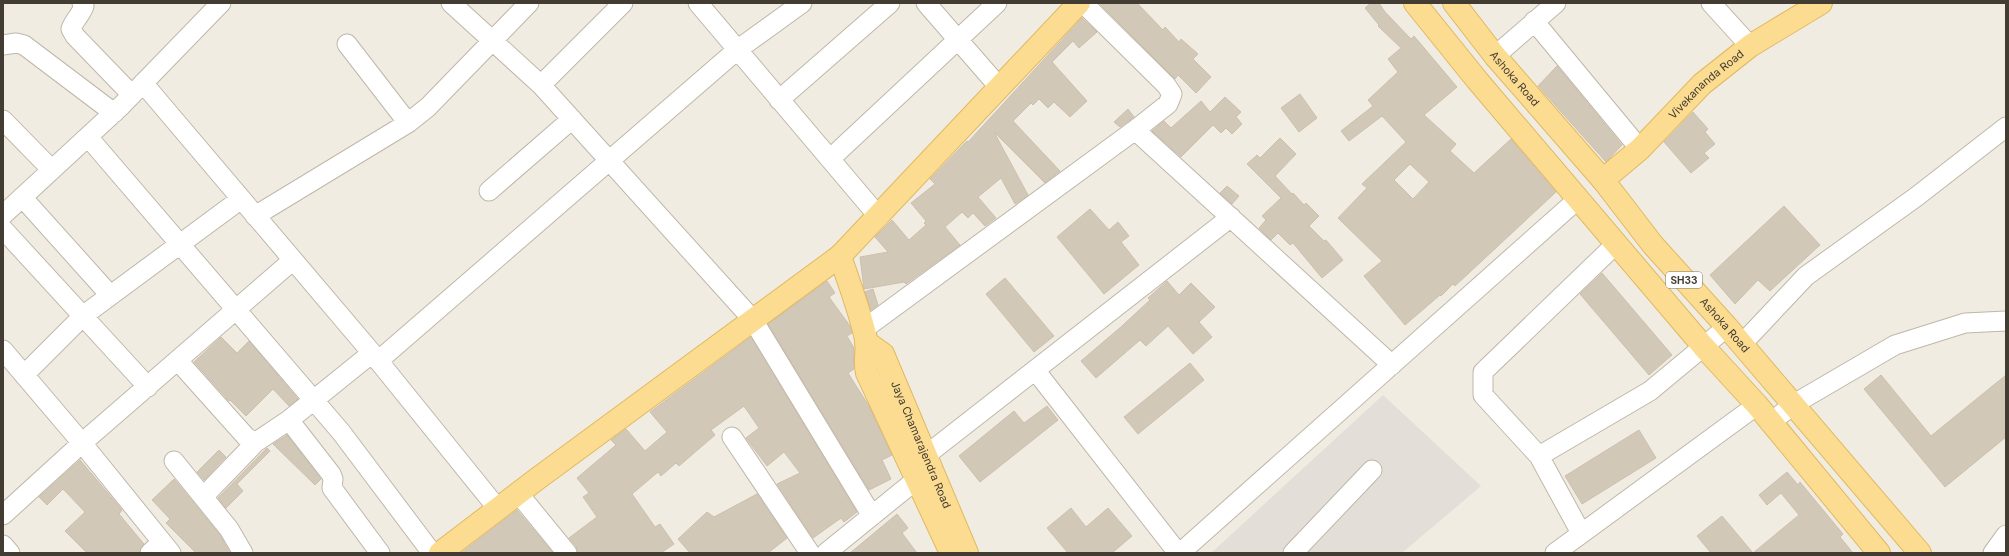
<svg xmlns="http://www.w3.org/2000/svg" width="2009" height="556" font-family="Inter,sans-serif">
  <rect width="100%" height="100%" fill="#f1ece2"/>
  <path fill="#e3ded8" d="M1383,395l98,91 -79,67h-191z"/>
  <path fill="#d2c8b8" stroke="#cdbfac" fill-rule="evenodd" d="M1099,3h38l26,27 2,-3 14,15 2,-3 17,15 -5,5 18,18 -15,16 -18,-18 -3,4z
    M1371,3h8l6,9 26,27 3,-3 43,51 -33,28 32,29 -6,7 24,22 37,-34 45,53 -101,94 -2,-2 -12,12 -1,-1 -35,30 -41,-49 18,-15 -44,-43 29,-30 -5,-4 44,-42 -24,-26 -33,25 -8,-10 32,-25 -5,-6 30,-28 -10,-13 13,-11 -23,-22 1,-1 -14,-17zM1410,164l19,18 -16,17 -19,-19z
    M1082,18l15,14 -18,16 -6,-7 -21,21 35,39 -17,16 -16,-15 -6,6 -9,-9 -6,6 -2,-2 -18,18 47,50 -15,12 -51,-51 34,63 -13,9 -14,-26 -23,19 18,21 -11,8 -12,-13 -5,5 -6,-6 -17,15 15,18 -54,39 -2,-2 -40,7 -4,-32 28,-5 -13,-15 17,-17 17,20 17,-15 -2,-2 2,-2 -15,-18 24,-19 -5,-5 37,-38 1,1z
    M1557,66l65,79 -16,17 -68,-76z
    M1300,94l17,24 -18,14 -18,-24z
    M1225,97l16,15 -5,5 6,7 -10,10 -6,-6 -5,5 -8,-8 -32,32 -29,-26 12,-10 7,7 30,-27 9,11z
    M1128,109l6,8 -14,10 -6,-5z
    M1693,112l15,17 -3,3 10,12 -11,9 5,5 -18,15 -27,-31z
    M1280,138l16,16 -21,22 17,18 1,-1 11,12 2,-2 13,13 -10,10 15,15 2,-1 17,20 -21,18 -29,-35 -3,2 -12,-12 -7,7 -12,-12 7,-8 -4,-4 19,-18 -34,-34 10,-9 3,3z
    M1227,186l12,10 -7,8 -12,-11z
    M1784,206l36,39 -50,46 -12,-11 -23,24 -25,-29z
    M1090,209l19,21 9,-8 11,14 -8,6 18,23 -35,29 -47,-57z
    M1602,273l70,82 -23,20 -69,-81z
    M1005,278l49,58 -20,16 -48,-58z
    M827,281l8,12 -6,4 21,29 2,7 -5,3 7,12v21l-6,4 21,33 23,49 -10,5 9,19 -22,11 -101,-166z
    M1167,281l12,14 12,-12 24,24 -16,15 13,15 -19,17 -25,-28 -22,20 -6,-6 -44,38 -15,-17 41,-35 28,-26 -2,-2z
    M873,289l5,16 -7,5 -6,-18z
    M221,337l16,16 12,-12 49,58 -9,7 -16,-17 -27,27 -16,-16 -1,1 -35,-39z
    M751,337l106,175 -13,10 -3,-4 -28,20 -36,-54 23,-11 -16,-21 -17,14 -21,-28 13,-10 -15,-22 -33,24 4,5 -36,31 -3,-3 -15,13 -3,-4 -26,22 23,33 5,-3 14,20 -13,9h-83l-2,-7 -7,-8 28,-21 -14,-20 6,-4 -12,-15 39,-33 -5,-5 15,-11 19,22 22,-19 -17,-20z
    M1190,363l14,17 -66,54 -14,-17z
    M1881,375l50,61 75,-61v62l-61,50 -81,-98z
    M1047,406l11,14 -78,62 -21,-26 55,-45 10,12z
    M1639,430l17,28 -74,46 -17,-28z
    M287,435l34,44 -6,6 -42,-41z
    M267,448l3,3 -33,33 6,7 -17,17 -8,-10z
    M219,450l7,7 -22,23 -7,-8z
    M80,460l42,50 -3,4 25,30 -5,9h-52l-22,-22 20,-19 -22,-23 -16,16 -8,-8z
    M1787,472l11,13 2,-3 43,52 -3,3 13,16h-100l46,-38 -18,-22 -14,12 -8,-10z
    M174,479l46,56 10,18h-34l-30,-30 4,-4 -18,-19z
    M757,494l30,44 -19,15h-78l-12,-14 29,-27 7,5z
    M1071,508l15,19 22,-19 24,28 -20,17h-44l-21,-25z
    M517,510l36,43h-92z
    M897,514l11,14 -6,5 15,20h-67z
    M1722,516l31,37h-42l-14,-17z"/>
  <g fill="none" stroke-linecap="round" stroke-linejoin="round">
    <defs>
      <path id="minor" d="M82,3l2,3c-3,9 -10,14 -13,23l4,7 57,59
        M451,3l90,82 212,235 119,196
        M698,3l181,214
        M926,3l74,85
        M1083,3l83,82 6,9 -4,10 -33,26
        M1711,3l39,43
        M1534,21l106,128
        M347,44l61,79
        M3,45l13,-2 8,2 90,68
        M1495,56l61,-53
        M143,83l229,270 126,156
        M541,85l82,-82
        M779,100l111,-97
        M3,120l49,50
        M88,137l253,295 91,121
        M830,159l167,-156
        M489,191l83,-72
        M22,197l88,98
        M3,215l118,-109 100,-103
        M255,216l153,-93 20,-16 101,-104
        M3,229l145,158
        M864,329l271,-199 257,235
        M1742,344l64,-68 110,-79 90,-70
        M3,350l79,93 89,110
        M378,361l359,-311 65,-47
        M179,362l68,76 9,4 33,-22 83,-67
        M1035,370l143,183
        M24,375l60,-60 157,-116
        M289,420l42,54 2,5 -1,9 48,65
        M1770,423l24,-19 101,-59 70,-22 41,-2
        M732,437l78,116
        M925,456l306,-239
        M1539,456l111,-65 77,-64
        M174,461l55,68 14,24
        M518,493l49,60
        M203,497l53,-55
        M3,515l79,-72 211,-183
        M1581,533l-42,-77 -56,-61v-23l134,-129
        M3,545l7,8
        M150,553l12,-11
        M826,553l101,-82
        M1180,553l398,-354
        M1293,553l79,-83
        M1555,553l202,-148
        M1993,553l13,-18"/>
      <g id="major">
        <path d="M1415,3l62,77 226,266 54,59 122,148"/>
        <path id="s1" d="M1454,3l41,53 108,124 50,65 74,82 193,226"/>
        <path id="s2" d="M1603,180l37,-31 62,-65 48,-38 71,-43"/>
        <path d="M840,256c9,27 20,55 26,83 2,11 -2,22 1,34l84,180"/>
        <path id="s3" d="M866,342l17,12 84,199"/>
        <path d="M440,553l97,-74 303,-223 239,-253"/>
      </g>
    </defs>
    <use href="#minor" stroke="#bfb7a8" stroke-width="21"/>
    <use href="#major" stroke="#e0b961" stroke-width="24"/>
    <use href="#minor" stroke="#fff" stroke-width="19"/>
    <use href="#major" stroke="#fcdc90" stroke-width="22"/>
  </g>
  <g text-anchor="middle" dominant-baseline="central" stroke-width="4" stroke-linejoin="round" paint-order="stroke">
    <rect fill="#fff" stroke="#7b7670" stroke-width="1" x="1666" y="272" width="36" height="16" rx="3"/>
    <g font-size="10" font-weight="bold" fill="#423c33">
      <text x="1684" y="280">SH33</text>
    </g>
    <g font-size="11" fill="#423c33" stroke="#fff">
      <text stroke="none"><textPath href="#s1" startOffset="97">Ashoka Road</textPath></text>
      <text stroke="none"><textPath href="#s2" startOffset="141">Vivekananda Road</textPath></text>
      <text stroke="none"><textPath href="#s1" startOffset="421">Ashoka Road</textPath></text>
      <text stroke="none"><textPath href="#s3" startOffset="119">Jaya Chamarajendra Road</textPath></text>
    </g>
  </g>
  <rect width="2009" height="556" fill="none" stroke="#423c33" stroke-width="8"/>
</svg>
